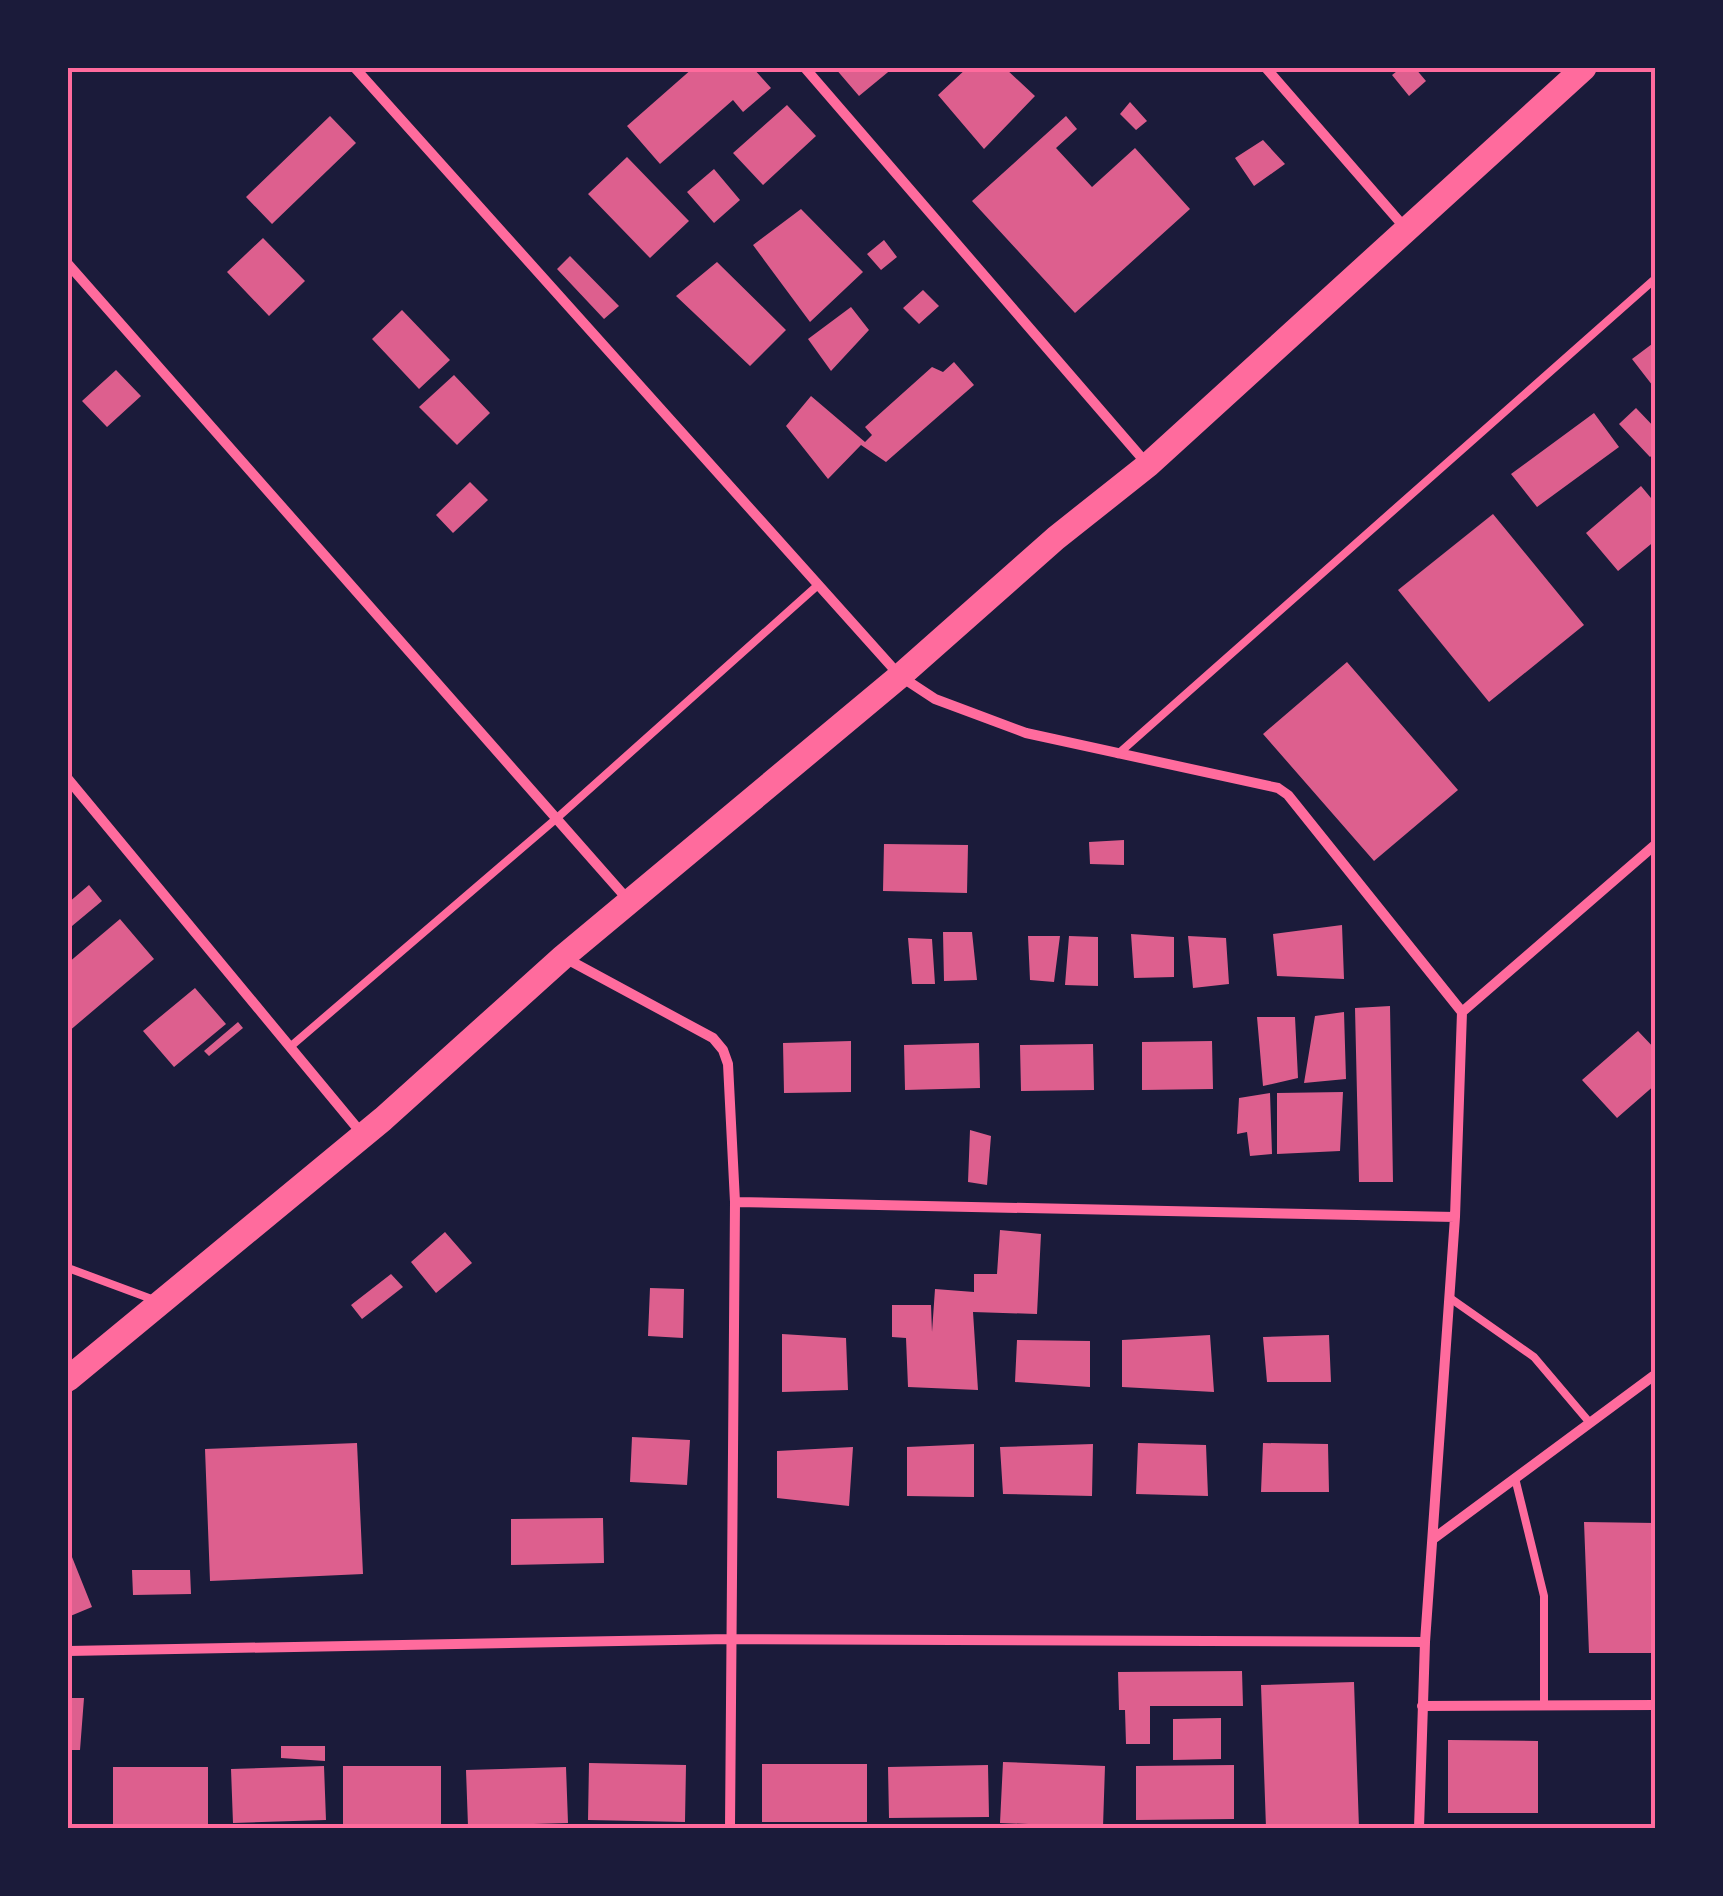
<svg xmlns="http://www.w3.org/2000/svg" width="1723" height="1896" font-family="'PT Sans Narrow',sans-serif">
  <rect width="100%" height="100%" fill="#1b1b3a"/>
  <path fill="#dd5f8e" d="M693,68h60l18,20 -28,24 -10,-12 -73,64 -33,-38z
    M835,68h58l-34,28z
    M967,68h38l30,28 -51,53 -46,-54z
    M1401,68h14l11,13 -17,15 -17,-21z
    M1130,102l17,19 -11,9 -16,-16z
    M787,105l29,31 -53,49 -30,-32z
    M330,116l26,27 -84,81 -26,-27z
    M1066,116l11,13 -21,19 36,39 43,-39 55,61 -115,104 -103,-112z
    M1263,140l22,24 -31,22 -19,-28z
    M627,157l62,64 -39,37 -62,-64z
    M714,169l26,31 -26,23 -27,-31z
    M801,209l62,63 -53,50 -57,-77z
    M263,238l42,43 -36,35 -42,-44z
    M884,240l13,17 -16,13 -14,-16z
    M570,256l49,50 -15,13 -47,-50z
    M717,262l69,68 -36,36 -74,-70z
    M923,290l16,16 -20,18 -16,-16z
    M851,307l18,23 -38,41 -23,-32z
    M402,310l48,50 -31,29 -47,-50z
    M1656,341v49l-24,-31z
    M954,362l20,23 -88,77 -25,-17 -33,34 -42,-53 25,-30 54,46 7,-7 -7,-8 67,-60 11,5z
    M116,370l25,26 -34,31 -25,-26z
    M454,375l36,38 -33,32 -38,-38z
    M1636,408l20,21v23l-6,5 -31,-33z
    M1594,413l25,34 -82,60 -26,-33z
    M470,482l18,18 -35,33 -17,-18z
    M1641,486l15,18v36l-38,31 -32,-38z
    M1493,514l91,111 -95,77 -91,-112z
    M1347,662l111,128 -84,71 -111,-127z
    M1124,840v25l-34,-1 -1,-22z
    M884,844l84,1 -1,48 -84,-2z
    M89,885l13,16 -30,25 -4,-5v-18z
    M120,919l34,40 -86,73v-69z
    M1342,925l2,54 -67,-3 -4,-42z
    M943,932h29l5,48 -33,1z
    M1131,934l43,3v40l-40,1z
    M1028,936h32l-6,46 -24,-2z
    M1069,936l29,1v49l-33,-1z
    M1188,936l38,2 3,46 -36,4z
    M908,938l24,1 3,45h-23z
    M195,988l31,36 -52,43 -31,-36z
    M1390,1006l3,176h-34l-4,-174z
    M1344,1012l2,67 -42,4 11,-67z
    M1257,1017h38l3,61 -35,8z
    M238,1022l5,6 -34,28 -5,-5z
    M1638,1031l18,19v34l-39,34 -35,-38z
    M851,1041v51l-67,1 -1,-50z
    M1212,1041l1,48 -71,1v-48z
    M979,1043l1,45 -75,2 -1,-45z
    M1093,1044l1,46 -73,1 -1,-46z
    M1343,1092l-3,59 -63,3v-61z
    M1270,1093l2,61 -22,2 -3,-24 -10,2 2,-36z
    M970,1130l21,6 -4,49 -19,-3z
    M1000,1230l41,4 -4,80 -64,-2 5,78 -70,-3 -2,-49 -14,-1v-32h39l1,27 3,-43 39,3v-18h23z
    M445,1232l27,31 -36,30 -25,-31z
    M391,1274l12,13 -41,32 -11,-14z
    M650,1288l34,1 -1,49 -35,-2z
    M782,1334l64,4 2,52 -66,2z
    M1210,1335l4,57 -92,-5v-47z
    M1329,1335l2,47h-64l-4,-45z
    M1017,1340l73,1v46l-75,-5z
    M632,1437l58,3 -3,45 -57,-3z
    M357,1443l6,131 -153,7 -5,-132z
    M1138,1443l68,2 2,51 -72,-2z
    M1263,1443l65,1 1,48h-68z
    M974,1444v53l-67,-1v-49z
    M1093,1444l-1,52 -89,-2 -3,-47z
    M853,1447l-4,59 -72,-8v-47z
    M603,1518l1,45 -93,2v-46z
    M1584,1522l72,1v130h-67z
    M68,1547l24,60 -24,10z
    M132,1570h58l1,24 -58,1z
    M1242,1671l1,35h-93v38h-24l-1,-34h-6l-1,-38z
    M1354,1682l5,146h-93l-5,-143z
    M68,1698h16l-4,52h-12z
    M1221,1718v41l-48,1v-41z
    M1448,1740l90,1v72h-90z
    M281,1746h44v15l-44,-3z
    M1003,1762l102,4 -2,61 -103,-4z
    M589,1763l97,2 -1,57 -97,-2z
    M762,1764h105v58h-105z
    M988,1765l1,52 -100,1 -1,-51z
    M1234,1765v54l-98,1v-54z
    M324,1766l2,54 -93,3 -2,-54z
    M343,1766h98v58h-98z
    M113,1767h95v59h-95z
    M566,1767l2,56 -100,3 -2,-56z"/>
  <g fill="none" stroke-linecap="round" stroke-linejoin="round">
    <path stroke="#ff6b9d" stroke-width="8" d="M1118,754l538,-476
      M290,1047l267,-229 261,-233
      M68,1268l89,33
      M1450,1298l84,59 56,66
      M1515,1478l29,118v109"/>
    <path stroke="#ff6b9d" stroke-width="10" d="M355,68l545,608 35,23 91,34 252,55 10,7 174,217 -7,205 -30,425 -6,186
      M805,68l342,396
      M1266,68l140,161
      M68,264l561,637
      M68,779l295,356
      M565,958l148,80 10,12 5,14 7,138 -5,626
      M1462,1012l194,-168
      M735,1202l720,15
      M1433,1539l223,-165
      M68,1651l662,-12 695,3
      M1422,1706l234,-1"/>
    <path stroke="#ff6b9d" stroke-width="25" d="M68,1379l315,-260 180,-162 337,-281 156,-138 92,-73 436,-397"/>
  </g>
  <rect width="1723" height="1896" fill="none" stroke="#1b1b3a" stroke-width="140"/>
  <rect x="70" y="70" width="1583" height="1756" fill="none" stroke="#ff6b9d" stroke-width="4"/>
</svg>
